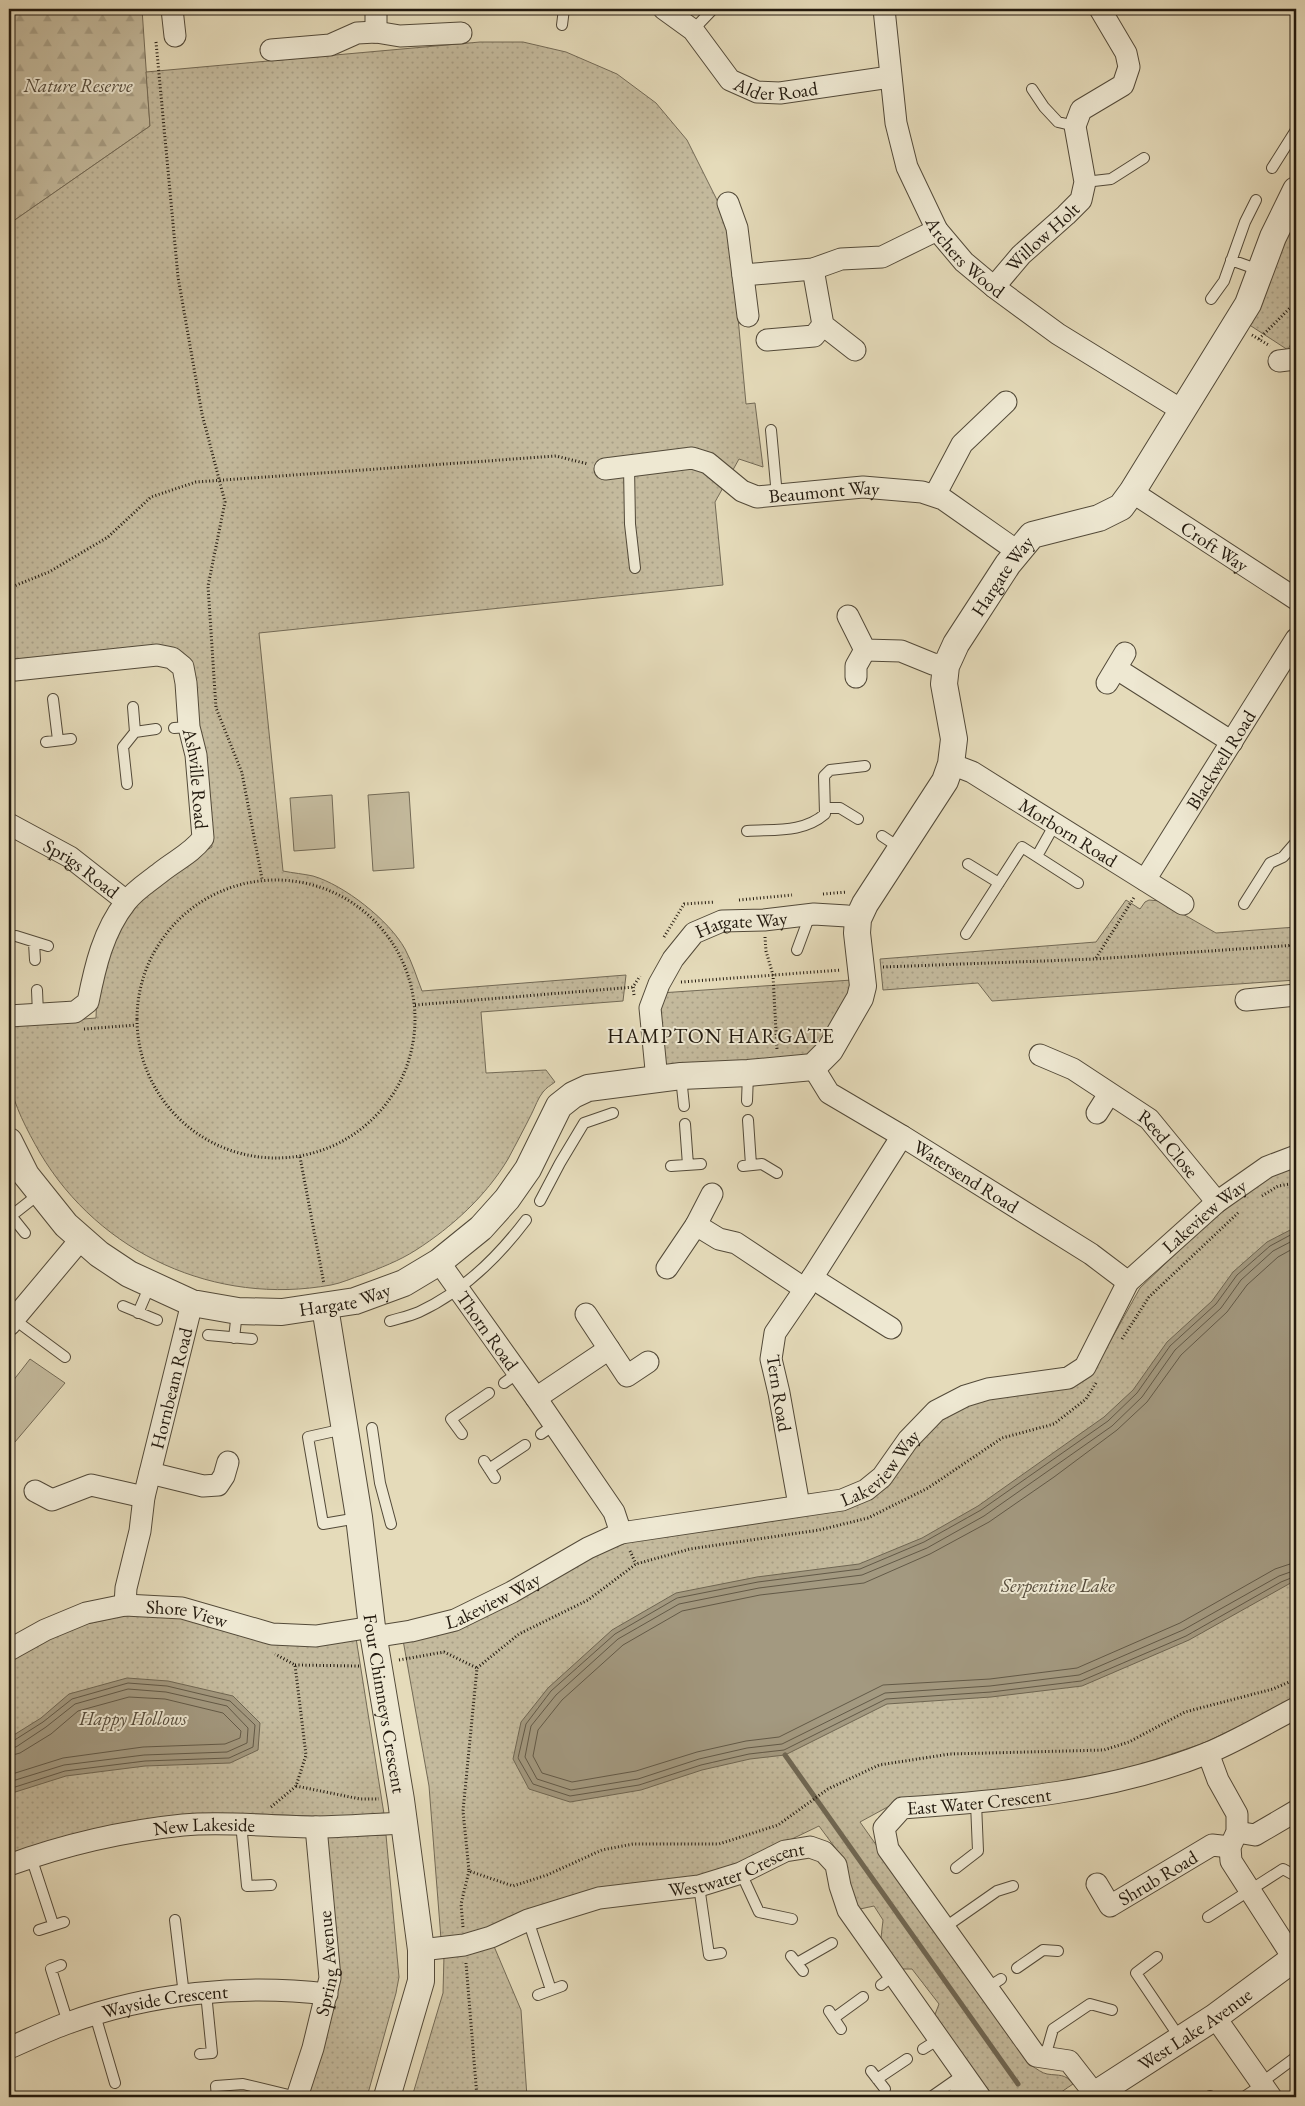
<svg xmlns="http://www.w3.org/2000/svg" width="1305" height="2106" font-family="'EB Garamond',serif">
  <defs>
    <pattern id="forest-firs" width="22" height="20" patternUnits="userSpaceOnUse" patternTransform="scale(1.25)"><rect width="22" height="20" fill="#c4ba9d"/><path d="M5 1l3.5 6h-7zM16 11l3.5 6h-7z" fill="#a89f86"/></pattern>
    <pattern id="park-dots" width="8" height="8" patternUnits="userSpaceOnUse" patternTransform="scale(1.25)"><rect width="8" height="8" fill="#c4ba9d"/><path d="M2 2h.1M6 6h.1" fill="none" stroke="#a89f86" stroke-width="1.8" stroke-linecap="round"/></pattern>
  </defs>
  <rect width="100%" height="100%" fill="#e5dbba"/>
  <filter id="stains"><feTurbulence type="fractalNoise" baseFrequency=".004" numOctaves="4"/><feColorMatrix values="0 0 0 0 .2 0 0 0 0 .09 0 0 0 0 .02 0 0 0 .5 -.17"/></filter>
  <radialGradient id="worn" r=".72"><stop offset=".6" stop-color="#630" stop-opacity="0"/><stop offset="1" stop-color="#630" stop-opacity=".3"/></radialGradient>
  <path fill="#c4ba9d" stroke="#736a56" d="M409,792l5,76 -41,3 -5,-76z
    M332,795l3,53 -41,3 -4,-53z
    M30,1359l35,24 -56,66v-63z"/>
  <path fill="url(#forest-firs)" stroke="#736a56" d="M9,9h133l8,117 -141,98z"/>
  <path fill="url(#park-dots)" stroke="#736a56" d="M480,42h43l43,10 51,22 39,29 31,37 30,60 14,42 15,162 9,-1 8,64 -24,-8 -24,43 8,83 -464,48 24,238c10,2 21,3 30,5 31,9 76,44 92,73 7,13 12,29 17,42l204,-16 -3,26 -142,11 5,61 60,-3 9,12c-4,3 -9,6 -12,10 -5,6 -8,15 -11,21 -8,16 -16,31 -24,46 -22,37 -56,68 -92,91 -17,11 -36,18 -54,25 -10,3 -20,8 -31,10 -115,21 -231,-31 -291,-132 -13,-23 -26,-47 -31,-73 -3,-17 0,-38 0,-55l87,-7 1,-28 17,-52 16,-26 23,-27 29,-21 30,-17 -20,-180 -41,-19 -135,11 -7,-2v-433l141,-98 -4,-54z
    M1296,217v115l-8,18 -40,-26z
    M1126,900l14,9 5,-7 4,-2 11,1 56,32 80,-6v53l-304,21 -14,-18 -95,7 -3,-31 216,-17z
    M852,980l-3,22 -13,22 -36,39 -132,5 -5,-7 -3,-68z
    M1296,1166v533l-92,44 -92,31 -56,11 -161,18 -35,19 172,244c5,3 10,7 15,8 12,2 18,-1 26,10l-19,13h-65l-55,-80 5,-13 -27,-35h-11l-20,-31 2,-18 -9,-14 -14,3 -11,-16 -7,-36 -23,-31 -77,37 -48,15 -211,54 -42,7 -12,-153 -26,-146 221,-99 206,-31 71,-47 44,-49 157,-58 38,-68 70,-67 59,-45z
    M137,1613l219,25 28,176 -48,3 -80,-3 -247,42v-196l63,-33z
    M386,1835l13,142 -3,16 -29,104h-61l30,-110 -9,-150z
    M493,1944l28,66 6,87h-115l31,-104 1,-38z"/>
  <path fill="#a39980" stroke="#6f6652" d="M1296,1227v353l-107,60 -107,46 -91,11 -104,7 -102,51 -35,4 -48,11 -61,20 -71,12 -41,-13 -16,-30 8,-37 27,-34 64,-58 64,-37 81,-16 102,-13 63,-26 56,-32 126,-89 29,-27 34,-48 45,-41 21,-29 34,-30z
    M127,1678l41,3 65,15 27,27 -2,27 -28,13 -85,3 -79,10 -57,18v-56l32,-20 28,-24z"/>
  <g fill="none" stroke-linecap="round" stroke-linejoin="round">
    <path stroke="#625947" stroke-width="1" d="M1296,1232l-26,14 -33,29 -21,29 -46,42 -33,47 -29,28 -127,89 -57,32 -64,27 -102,13 -81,16 -62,36 -64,57 -25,33 -8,34 15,26 37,12 69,-11 62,-20 48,-11 35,-4 102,-51 105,-7 90,-11 105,-45 95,-54 15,-6
      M1296,1239l-23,12 -32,29 -20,28 -46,42 -33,47 -30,29 -128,90 -57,32 -65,27 -103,13 -80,16 -61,35 -62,56 -25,31 -6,31 12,22 34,11 67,-11 61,-20 48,-11 35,-4 103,-51 105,-7 89,-11 104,-45 96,-54 17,-6
      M1296,1247l-18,10 -31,28 -20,27 -46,43 -34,47 -30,28 -63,47 -65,45 -59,32 -66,29 -104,12 -78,16 -59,34 -61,55 -24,30 -5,26 9,17 30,9 64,-11 61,-19 49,-11 33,-4 104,-52 107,-6 87,-11 103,-45 95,-54 21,-7
      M9,1742l4,-1 30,-19 29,-23 56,-16 39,3 63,15 25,24 -2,22 -24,11 -84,3 -80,10 -56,18
      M9,1748l7,-1 30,-20 29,-23 53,-15 38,3 61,14 21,22 -1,15 -20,9 -83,3 -80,10 -55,17
      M9,1756l11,-3 31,-19 27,-23 51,-14 36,2 58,14 18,18 -1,7 -15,6 -82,3 -80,11 -54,17"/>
    <path stroke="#6f6652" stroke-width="5" d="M785,1755l233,329"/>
    <defs>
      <path id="service" d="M562,25l2,-16
        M693,30l20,-21
        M1032,89l12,18 14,15 17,4
        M1272,168l24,-38
        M1085,182l26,-3 33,-21
        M1231,260l28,10
        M1211,299l13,-18 21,-59 11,-22
        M771,430l6,66
        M629,467l1,57 5,44
        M53,699l5,41
        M174,728l15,-1
        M135,732l21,-3
        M46,742l25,-3
        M127,784l-4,-37 12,-15 -2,-25
        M825,808h15l18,11
        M747,831c28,-2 56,2 78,-17l-1,-38 6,-6 35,-4
        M882,836l18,12
        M1037,856l18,-32
        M968,864l31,19
        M1244,904l26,-41 13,-6 13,-15
        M966,934l56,-87 56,36
        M16,936l32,10
        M34,943l1,17
        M797,950l10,-27 6,-8
        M37,990l1,24
        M681,1077l3,29
        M747,1101l1,-27
        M748,1120l3,45
        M685,1124l3,41
        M671,1166l30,-2
        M743,1166l19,-2 15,9
        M540,1201l20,-38 24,-40 29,-10
        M9,1213l16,20
        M11,1216l28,-22
        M123,1306l34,14
        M138,1313l12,-28
        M11,1317l54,40
        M390,1321c10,-3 20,-5 29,-9 43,-20 79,-55 107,-92
        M208,1335l44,4
        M234,1338l3,-26
        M504,1383l14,-10
        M372,1428l8,55 11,41
        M344,1429l-36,8 15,87 35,-6
        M462,1434l-11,-15 38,-26
        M541,1434l13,-9
        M484,1461l11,17
        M489,1469l36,-24
        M241,1823l6,63 24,-1
        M31,1857l22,67
        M956,1868l22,-17 -2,-48
        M741,1873l18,39 33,7
        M699,1886l10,69 12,-2
        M1208,1917l75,-48 11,6
        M175,1920l9,75
        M528,1920l23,70
        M944,1928l53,-37 16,-5
        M39,1930l25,-8
        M791,1956l12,15
        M1157,1957l-21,16 44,65
        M797,1963l35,-20
        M61,1965l-10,4 17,54
        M1017,1968l26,-18 15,1
        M881,1985l13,-10
        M987,1988l14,-9
        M538,1995l24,-9
        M829,2011l12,18
        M95,2015l20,68
        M834,2018l29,-21
        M923,2049l16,-10
        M200,2054l12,-1 -6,-60
        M1045,2057l8,-28 37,-25 22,6
        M871,2071l14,18
        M877,2079l30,-20
        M1261,2083l35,-26
        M1210,2096l1,1
        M217,2097l-1,-11 27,-2 54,13
        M931,2097l33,-23
        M950,2097l18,-17
        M1244,2097l18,-12"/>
      <g id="minor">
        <path d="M172,9l3,27"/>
        <path d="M376,9v23"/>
        <path id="s1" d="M664,9l29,21 37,50 27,12 23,1 110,-16"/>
        <path id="s2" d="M884,9l12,114 11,44 30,63 27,32 30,25 64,47 125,77"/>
        <path d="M271,50l59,-5 27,-12 19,-1 24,4 61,-3"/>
        <path d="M728,203l9,25 11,88"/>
        <path d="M813,269l10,56 32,25"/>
        <path d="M743,275l70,-6 28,-10 41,-2 55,-27"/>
        <path id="s3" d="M994,287l27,-32 45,-40 15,-15 4,-18 -10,-56 6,-16 42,-25 6,-18 -3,-14 -26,-44"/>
        <path d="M767,340l47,-4 9,-11"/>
        <path d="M1279,361l16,-2"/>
        <path id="s4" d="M605,469l87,-11 16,5 34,28 15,6 106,-10 59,5 21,7 74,52"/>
        <path id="s5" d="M1132,492l164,107"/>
        <path d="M935,495l27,-51 44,-42"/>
        <path d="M848,616l17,34 36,1 32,13 13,2"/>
        <path id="s6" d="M9,669l6,1 142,-15 15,3 11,9 3,16 3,44 7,28 7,83c-11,15 -27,22 -42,34 -11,9 -26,18 -35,30 -23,29 -31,65 -38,100l-13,10 -66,4"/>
        <path d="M1117,669l115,73"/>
        <path d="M856,677v-11l9,-16"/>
        <path d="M1107,683l18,-30"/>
        <path id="s7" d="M951,764l21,8 211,132"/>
        <path id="s8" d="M9,824l61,33 56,44"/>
        <path id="s9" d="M1145,880l151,-241"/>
        <path d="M1246,1000l50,-5"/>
        <path id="s10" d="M1040,1055l33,14 76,50 68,83"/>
        <path id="s11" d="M813,1067l16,26 73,43 189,118 37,28"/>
        <path id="s12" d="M657,1080l-7,-72 9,-24 14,-25 21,-26 28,-12 42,-1 50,-6 33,2 11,3"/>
        <path d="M1097,1113l12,-19"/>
        <path d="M696,1225l23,14 17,4 69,46"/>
        <path id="s13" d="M439,1262l97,136 78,114 7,21"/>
        <path d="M667,1268l29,-43 16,-31"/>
        <path d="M812,1278l79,50"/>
        <path d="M586,1314l41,62 21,-14"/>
        <path d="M9,1325l72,-86"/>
        <path d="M536,1398l73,-49"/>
        <path d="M150,1473l53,13 15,-1 6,-9 4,-14"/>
        <path d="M35,1491l17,9 39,-15 53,12"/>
        <path d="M799,1505l-20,-112 -8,-34 4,-26 30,-44 97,-153"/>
        <path id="s14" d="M125,1605l1,-17 14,-57 4,-34 48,-194"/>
        <path id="s15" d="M373,1637l38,-6 44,-11 57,-28 76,-44 33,-15 221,-33 24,-10 16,-13 26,-37 28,-29 29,-15 23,-7 80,-11 17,-11 43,-85 89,-80 50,-35 29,-11"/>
        <path id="s16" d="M9,1650l36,-20 41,-17 39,-8 57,3 90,26 44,2 56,-9"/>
        <path d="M1208,1753l10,27 19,34v18l-7,15 1,14 63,98"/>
        <path d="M1237,1832l18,3 41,-24"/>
        <path id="s17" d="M9,1865c55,-20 115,-34 174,-40 45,-4 89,2 133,2 29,0 59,-3 88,-4"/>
        <path id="s18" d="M1097,1884l13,22 102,-61 18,2"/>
        <path id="s19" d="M421,1950l43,-5 27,-8 37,-17 71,-22 100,-12 42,-13 44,-22 25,-4 14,5 12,13 4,21 8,24 132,187"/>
        <path d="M1215,2017l56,80"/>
        <path id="s20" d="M9,2048c19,-8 39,-18 59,-25 82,-30 173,-39 259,-29"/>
        <path id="s21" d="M297,2097l16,-49 17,-70 -14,-151"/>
        <path id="s22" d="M1097,2097l-28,-36 -33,-5 -148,-207 -4,-21 18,-20c103,-7 209,-16 306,-55 31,-13 59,-30 88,-45"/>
      </g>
      <g id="tertiary">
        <path id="s23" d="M9,1141l17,34 40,50 33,29 30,20 39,18 24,11 46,8 44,1 73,-11 49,-18 35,-21 42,-34 26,-29 21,-30 31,-63 14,-11 15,-7 93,-12 67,-3 65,-6 17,-17 30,-52 3,-12 -6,-53 1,-14 7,-15 80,-123 6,-17 3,-25 -10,-55 2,-18 10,-22 52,-80 24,-29 67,-17 22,-11 11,-15 116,-188 25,-67 23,-47"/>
        <path id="s24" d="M325,1307l34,210 13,110 29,173 20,150v31l-34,116"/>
        <path id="s25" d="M1091,2097l124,-80 81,-60"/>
      </g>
    </defs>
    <use href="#service" stroke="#534a39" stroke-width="12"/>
    <use href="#minor" stroke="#534a39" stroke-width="23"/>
    <use href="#tertiary" stroke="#534a39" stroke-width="28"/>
    <path stroke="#22190e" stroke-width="3" stroke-dasharray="1 2.5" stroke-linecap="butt" d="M156,42l22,235 24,137 23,88 -17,84 8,122 26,65 20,106
      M1252,335l18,11
      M1259,339l37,-37
      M9,588l40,-16 59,-35 43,-40 45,-15 360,-26 32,8
      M137 1019a139 139 0 1 1 278 0a139 139 0 1 1-278 0Z
      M823,894l24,-2
      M739,900l53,-5
      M664,937l20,-33 31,-2
      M765,937l1,14 7,24 4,75
      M1290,945l6,8
      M1096,958l39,-62
      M883,967l212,-8 201,-14
      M681,982l160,-12
      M634,995l-1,-8 7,-11
      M415,1005l220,-18
      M84,1029l52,-4
      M300,1157l24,127
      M1262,1196l16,-10 18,-3
      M1122,1339l27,-42 90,-85
      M1096,1383l-10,16 -32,25 -52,14 -74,50 -60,30 -49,12 -129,19 -54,15 -48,36 -69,34 -42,34 -14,143 6,60 44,15 34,-11 55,-25 31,-6h86l59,-19 50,-36 51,-24 71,-11 154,-4 25,-8 56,-30 88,-23 23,-10
      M630,1551l6,13
      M399,1660l45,-8 33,16
      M295,1665l64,1
      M296,1786l64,13h19
      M271,1807l25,-21 10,-31 -11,-90 -20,-11
      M463,1927l-2,-23 8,-33
      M466,1963l11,134"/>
    <use href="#service" stroke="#eee8d2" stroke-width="10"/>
    <use href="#minor" stroke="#eee8d2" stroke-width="21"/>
    <use href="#tertiary" stroke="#eee8d2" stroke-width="26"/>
  </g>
  <g text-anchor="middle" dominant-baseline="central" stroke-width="4" stroke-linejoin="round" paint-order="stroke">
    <g font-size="19" fill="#22190e" stroke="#eee8d2">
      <text stroke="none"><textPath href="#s1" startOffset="146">Alder Road</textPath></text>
      <text stroke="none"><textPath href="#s3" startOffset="70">Willow Holt</textPath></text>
      <text stroke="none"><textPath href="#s2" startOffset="269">Archers Wood</textPath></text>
      <text stroke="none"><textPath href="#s4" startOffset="232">Beaumont Way</textPath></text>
      <text stroke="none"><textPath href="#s5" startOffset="99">Croft Way</textPath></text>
      <text stroke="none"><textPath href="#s23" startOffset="1520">Hargate Way</textPath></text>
      <text stroke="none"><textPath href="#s9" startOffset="142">Blackwell Road</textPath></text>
      <text stroke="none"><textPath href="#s6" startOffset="291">Ashville Road</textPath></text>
      <text stroke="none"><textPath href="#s7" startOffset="136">Morborn Road</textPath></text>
      <text stroke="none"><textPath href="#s8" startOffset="85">Sprigs Road</textPath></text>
      <text stroke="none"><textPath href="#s12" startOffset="209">Hargate Way</textPath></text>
      <text stroke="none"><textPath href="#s10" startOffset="158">Reed Close</textPath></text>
      <text stroke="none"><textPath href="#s11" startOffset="191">Watersend Road</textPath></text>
      <text stroke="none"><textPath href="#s15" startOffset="981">Lakeview Way</textPath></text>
      <text stroke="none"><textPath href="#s23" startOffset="406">Hargate Way</textPath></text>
      <text stroke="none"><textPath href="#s13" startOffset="84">Thorn Road</textPath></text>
      <text stroke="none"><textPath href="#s14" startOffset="222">Hornbeam Road</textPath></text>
      <text transform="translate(779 1393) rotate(81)">Tern Road</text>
      <text stroke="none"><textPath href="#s15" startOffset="546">Lakeview Way</textPath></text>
      <text stroke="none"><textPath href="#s15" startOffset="126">Lakeview Way</textPath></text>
      <text stroke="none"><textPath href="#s16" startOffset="188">Shore View</textPath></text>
      <text stroke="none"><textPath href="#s24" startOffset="401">Four Chimneys Crescent</textPath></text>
      <text stroke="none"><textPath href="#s22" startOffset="459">East Water Crescent</textPath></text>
      <text stroke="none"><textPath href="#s17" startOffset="200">New Lakeside</textPath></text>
      <text stroke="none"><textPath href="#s19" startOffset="328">Westwater Crescent</textPath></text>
      <text stroke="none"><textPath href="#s18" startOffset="81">Shrub Road</textPath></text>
      <text stroke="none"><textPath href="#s21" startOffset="138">Spring Avenue</textPath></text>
      <text stroke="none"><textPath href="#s20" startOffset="164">Wayside Crescent</textPath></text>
      <text stroke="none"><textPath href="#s25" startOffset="124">West Lake Avenue</textPath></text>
    </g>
    <g font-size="19" font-style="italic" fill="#534939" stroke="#eee8d2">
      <text x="78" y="85">Nature Reserve</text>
      <text x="1058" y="1585">Serpentine Lake</text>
      <text x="133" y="1718">Happy Hollows</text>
    </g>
    <g font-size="21" letter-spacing="1" fill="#22190e" stroke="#eee8d2">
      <text x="721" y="1035">HAMPTON HARGATE</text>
    </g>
  </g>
  <rect width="1305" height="2106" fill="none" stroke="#e5dbba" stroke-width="30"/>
  <rect x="10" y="10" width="1285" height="2086" fill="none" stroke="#22190e" stroke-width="2.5"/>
  <rect x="15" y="15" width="1275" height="2076" fill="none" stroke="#22190e"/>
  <rect width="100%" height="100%" filter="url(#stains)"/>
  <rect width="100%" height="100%" fill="url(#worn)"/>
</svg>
